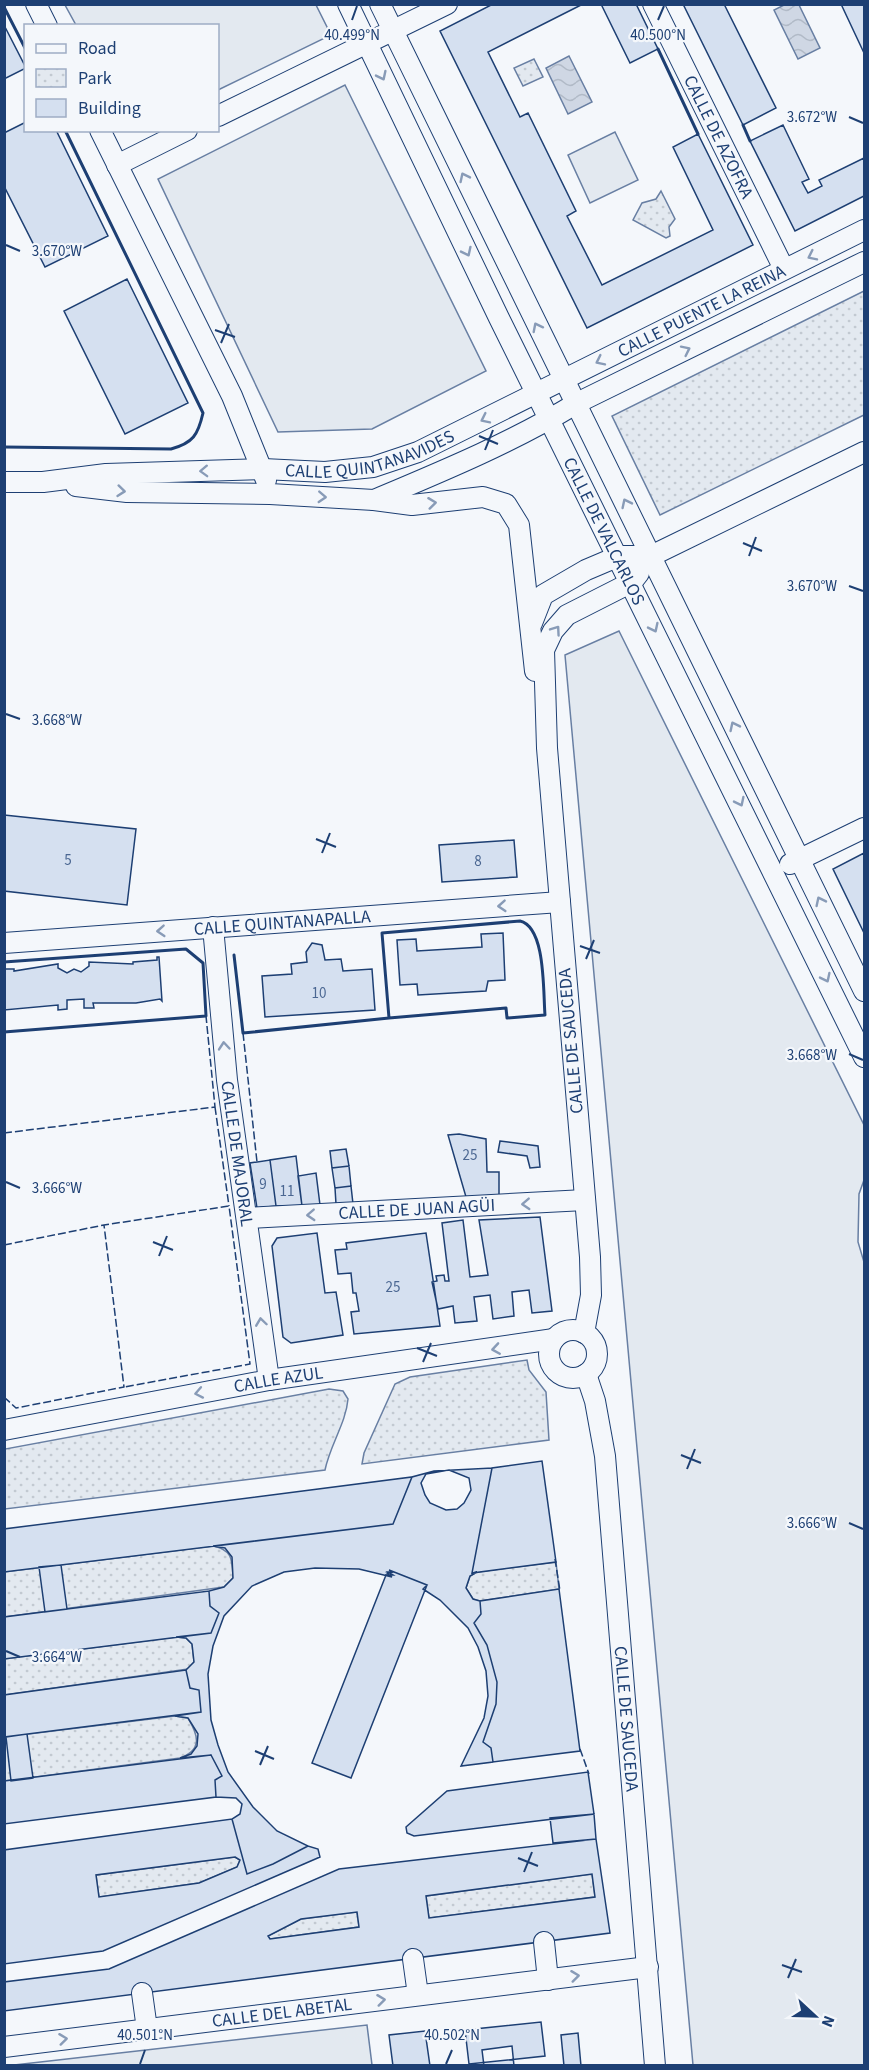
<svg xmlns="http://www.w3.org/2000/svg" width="869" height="2070" font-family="'Source Sans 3',sans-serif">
  <defs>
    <pattern id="park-dots" width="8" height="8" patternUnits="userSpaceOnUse" patternTransform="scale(1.5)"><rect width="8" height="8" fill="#e3e9f0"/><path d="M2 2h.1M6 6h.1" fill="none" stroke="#c2c9d1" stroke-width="1.8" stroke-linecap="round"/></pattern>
    <pattern id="water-waves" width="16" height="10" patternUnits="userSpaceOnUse" patternTransform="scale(1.5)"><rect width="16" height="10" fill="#cfd7e4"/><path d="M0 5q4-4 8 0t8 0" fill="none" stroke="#b1bac7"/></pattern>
  </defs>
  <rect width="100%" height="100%" fill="#f4f7fb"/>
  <path fill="#e3e9f0" stroke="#687fa3" stroke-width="1.5" d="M65,5h251l15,30 -113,55v-64l-142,-1z
    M345,85l141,286 -114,58 -94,3 -120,-253z
    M615,132l23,48 -48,23 -22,-48z
    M619,631l245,494v55l-5,14 -1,48 6,20v803h-171l-128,-1410z
    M367,2025l5,40h-358z"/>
  <path fill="url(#park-dots)" stroke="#687fa3" stroke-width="1.5" d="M534,59l9,18 -20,9 -9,-18z
    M661,191l14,28 -6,8 1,9 -4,2 -33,-18 9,-17 14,-4z
    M864,291v124l-204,100 -48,-99z
    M527,1360l2,10 17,22 3,48 -187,24 2,-11 31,-69 15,-7z
    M329,1389l14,2 5,8c-2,24 -18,46 -23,71l-320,39v-60z
    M213,1546c20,4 19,14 20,32l-9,9 -219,30 -1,-45z
    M556,1562l3,27 -79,12 -7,-2 -7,-11 4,-12 7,-4z
    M176,1637l10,1 6,6 2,18 -6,7 -183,26 -1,-36z
    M175,1716l13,2c11,18 14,32 -8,40l-175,23 -1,-44z
    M235,1857l5,3 -3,7 -38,16 -100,14 -3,-22z
    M592,1874l3,23 -166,21 -3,-22z
    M357,1912l2,15 -89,12 -2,-3 33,-17z"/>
  <path fill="url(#water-waves)" stroke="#687fa3" stroke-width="1.5" d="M786,4l13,1 21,43 -22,11 -24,-49z
    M569,56l23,46 -24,12 -22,-46z"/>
  <path fill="#d5e0f0" stroke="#1d3f73" stroke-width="1.5" fill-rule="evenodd" d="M493,4h90l-95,48 32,65 8,-4 48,98 -9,5 35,69 111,-55 -40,-83 25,-13 55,111 -166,83 -147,-297z
    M601,4h35l22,45 -28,14z
    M683,4h41l52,104 -33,17z
    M841,4h23v49z
    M4,25l22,43 -22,11z
    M26,122v8h30l52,106 -63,31 -41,-81v-53z
    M783,125l26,54 -7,3 6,11 14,-7 -3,-6 45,-22v38l-69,35 -45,-90z
    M127,279l61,124 -63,31 -61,-123z
    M4,815l132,14 -9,76 -123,-14z
    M514,840l3,37 -75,5 -3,-37z
    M864,853v80l-31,-64z
    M503,933l2,47 -17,1 -2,10 -68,4 -1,-11 -17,1 -3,-45 19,-1 1,12 65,-4 -1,-13z
    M312,943l10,2 3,15 16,-1 2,12 29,-2 3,41 -110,7 -3,-41 30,-2 -1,-10 16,-2 -1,-10z
    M157,957h2l3,44 -2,-2 -24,4h-43l1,5h-10v-9l-17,1v9l-9,1v-5l-54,5v-41h10v2l44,-7v4l9,5 7,-4 7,3 8,-6v-4l44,2v-2l24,-2z
    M459,1134l27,5 1,33h12v23l-33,2 -18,-62z
    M500,1141l38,5 2,21 -10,1 -3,-12 -29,-4z
    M346,1149l3,17 -17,2 -2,-17z
    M296,1156l6,50h-26l-6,-46z
    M270,1160l6,46 -19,2 -7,-45z
    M349,1166l2,20 -16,2 -3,-20z
    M316,1173l4,32 -18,1 -4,-30z
    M351,1186l2,18h-17l-1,-16z
    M540,1217l12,94 -20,2 -3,-23 -17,2 2,24 -21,3 -3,-24 -16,2 3,24 -22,2 -2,-17 -15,3 -6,-27 5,-1 -1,-5 8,-1 1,6h4l-7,-58 21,-3 7,57 18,-2 -9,-55z
    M317,1233l8,60 11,-1 7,43 -52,8 -8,-6 -11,-91 5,-8z
    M426,1233l14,93 -86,8 -3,-22 8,-1 -3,-18h-3l-2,-20 -13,1 -3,-24 12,-1 -1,-6z
    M542,1461l14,101 -84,11 20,-105z
    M492,1468l-20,105 5,-1 -7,4 -4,12 7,11 7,2 1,13 -7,9 13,22 10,37 -1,22 -13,38 8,6 2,14 -32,4 23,-48 4,-22 -2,-25 -8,-24 -10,-19 -28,-28 -17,-11 4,-4 -38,-15 5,2 -7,1 5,4 -33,-8 -44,-1 -31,4 -32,14 -28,30 -11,30 -5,28 3,46 7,25 10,27 25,35 24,24 31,15 -35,18 -26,10 -15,-55 8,-5 2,-10 -6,-6 -20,-1 -1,-17 7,-4 -11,-21 -31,3 11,-4 6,-8 1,-12 -10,-16 -13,-2 26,-4 -2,-22 -9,-2 -4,-18 8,-8 -2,-18 -6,-6 -10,-1 35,-4 8,-20 -9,-7 -1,-15 15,-4 9,-9 -1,-21 -7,-9 -12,-2 180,-22 19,-47 22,-6z
    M449,1470l20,8 2,12 -7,13 -7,6 -11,1 -16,-7 -5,-8 -4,-12 5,-9z
    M412,1477l-19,47 -389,48v-43z
    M61,1565l6,44 -22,3 -6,-45z
    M389,1570l38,15 -76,193 -39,-15 74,-188h7l-5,-3h6z
    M559,1589l21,162 -87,11 -2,-14 -8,-6 13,-38 1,-22 -10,-37 -13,-22 7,-9 -1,-13z
    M209,1591l1,15 9,7 -8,20 -207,26v-42z
    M186,1670l4,18 9,2 2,22 -197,25v-42z
    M27,1734l6,44 -22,3 -5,-44z
    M211,1755l11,21 -7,4 1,17 -212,27v-43z
    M588,1772l6,42 -180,22 -7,-3 -1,-6 41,-36z
    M594,1814l2,25 -43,4 -3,-25z
    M232,1819l15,55 26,-10 35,-18 10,3 2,8 -217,94 -99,13v-114zM235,1857l5,3 -3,7 -38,16 -100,14 -3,-22z
    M596,1839l14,94 -606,78v-29l105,-13 230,-100zM592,1874l3,23 -166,21 -3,-22zM357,1912l2,15 -89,12 -2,-3 33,-17z
    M541,2022l4,34 -76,8 -4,-34z
    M425,2031l5,35h-37l-4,-31z
    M578,2033l3,33h-17l-3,-31z
    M512,2046l2,20h-30l-2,-16z"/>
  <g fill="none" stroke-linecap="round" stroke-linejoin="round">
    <defs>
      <g id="minor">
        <path d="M36,4l11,22"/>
        <path id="s1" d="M348,4l151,314 365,739"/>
        <path d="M380,4l484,987"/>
        <path id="s2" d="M653,4l131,265"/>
        <path d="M218,116l229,-112"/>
        <path d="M100,130l132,266 34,84"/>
        <path d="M117,165l70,-35"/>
        <path id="s3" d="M4,482h39l63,-8 157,-5 62,3 48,-5 45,-15 446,-222"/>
        <path d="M76,486l51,6 143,2 104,6 38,5 71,-8 23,7 13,21 16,146"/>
        <path d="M374,500c69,-29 139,-58 203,-97l287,-141"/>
        <path d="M532,623l11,-28 43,-25 33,-14h32l213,-104"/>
        <path d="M790,864l74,-36"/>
        <path id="s4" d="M213,927l14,153 42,300"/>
        <path id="s5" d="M4,943l556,-41"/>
        <path id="s6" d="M247,1218l338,-18"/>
        <circle cx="573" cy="1354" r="24"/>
        <path d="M584,1333l7,-38 -1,-38 -43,-509 -3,-98 9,-19 14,-16 65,-33 7,-9"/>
        <path id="s7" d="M586,1374l9,27 10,55 50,610"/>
        <path id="s8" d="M4,1430l265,-50 285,-41"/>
        <path d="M544,1942l4,38"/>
        <path d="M413,1959l5,36"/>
        <path d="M142,1993l5,36"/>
        <path id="s9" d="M4,2047l644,-80"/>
      </g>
    </defs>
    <use href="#minor" stroke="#1d3f73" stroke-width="22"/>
    <use href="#minor" stroke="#f4f7fb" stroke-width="20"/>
    <path stroke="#1d3f73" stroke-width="1.5" stroke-dasharray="8 3" stroke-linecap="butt" d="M243,1033l14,129
      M215,1107l14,99
      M4,1133l211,-26 -9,-91
      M4,1245l100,-20 125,-19 21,158 -126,23
      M4,1397l12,11 108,-21 -20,-162
      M555,1559l5,32
      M580,1749l9,25"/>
    <path stroke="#1d3f73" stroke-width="3" d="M4,7l22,43
      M658,49l40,85
      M743,125l7,16
      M4,447l167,2c22,-6 27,-14 32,-36l-138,-283
      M520,921c26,6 23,71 25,94l-38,3 -1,-10 -117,10 -7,-85z
      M234,955l9,78 146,-15
      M4,962l182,-13 17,14 3,53 -202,16"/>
  </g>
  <defs><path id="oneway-chevron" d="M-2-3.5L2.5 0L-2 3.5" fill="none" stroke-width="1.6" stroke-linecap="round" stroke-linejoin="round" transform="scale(1.5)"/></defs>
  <g stroke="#889bb7">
    <use href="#oneway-chevron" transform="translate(382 76) rotate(64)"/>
    <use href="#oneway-chevron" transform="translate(464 177) rotate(-116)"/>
    <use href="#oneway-chevron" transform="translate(467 252) rotate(64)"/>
    <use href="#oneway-chevron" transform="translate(812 256) rotate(154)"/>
    <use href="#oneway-chevron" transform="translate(537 327) rotate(-117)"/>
    <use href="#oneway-chevron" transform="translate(686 350) rotate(-26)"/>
    <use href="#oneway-chevron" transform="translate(600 361) rotate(154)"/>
    <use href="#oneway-chevron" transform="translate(485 419) rotate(154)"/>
    <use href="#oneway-chevron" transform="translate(204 471) rotate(178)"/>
    <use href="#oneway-chevron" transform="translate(121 491) rotate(6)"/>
    <use href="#oneway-chevron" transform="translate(322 497) rotate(3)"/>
    <use href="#oneway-chevron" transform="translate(432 503) rotate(-7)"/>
    <use href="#oneway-chevron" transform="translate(626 503) rotate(-116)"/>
    <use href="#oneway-chevron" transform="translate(654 628) rotate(64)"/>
    <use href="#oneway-chevron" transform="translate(556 630) rotate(-55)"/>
    <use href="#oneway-chevron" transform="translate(734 726) rotate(-116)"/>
    <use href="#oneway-chevron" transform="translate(740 802) rotate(64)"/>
    <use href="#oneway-chevron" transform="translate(820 901) rotate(-116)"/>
    <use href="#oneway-chevron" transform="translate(502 906) rotate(176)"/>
    <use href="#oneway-chevron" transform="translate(161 931) rotate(176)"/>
    <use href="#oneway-chevron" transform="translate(826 978) rotate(64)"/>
    <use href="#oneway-chevron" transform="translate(224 1046) rotate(-95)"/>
    <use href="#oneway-chevron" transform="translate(526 1204) rotate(177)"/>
    <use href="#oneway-chevron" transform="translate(311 1215) rotate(177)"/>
    <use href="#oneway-chevron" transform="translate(261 1322) rotate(-98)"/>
    <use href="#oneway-chevron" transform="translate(496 1349) rotate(171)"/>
    <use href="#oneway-chevron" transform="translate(199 1393) rotate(169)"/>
    <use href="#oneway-chevron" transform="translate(575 1976) rotate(-7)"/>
    <use href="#oneway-chevron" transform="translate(381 2000) rotate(-7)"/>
    <use href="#oneway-chevron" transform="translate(63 2039) rotate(-7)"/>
  </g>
  <path fill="none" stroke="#1d3f73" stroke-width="2" d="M352,20l5,-14M658,20l6,-14M849,117l14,6M6,245l14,6M215,330l20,7M221,343l8,-19M479,436l19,8M485,450l8,-20M743,543l19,8M749,556l7,-19M849,586l14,5M6,714l14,5M316,839l20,8M322,853l8,-20M580,946l20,7M586,959l8,-19M849,1054l14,6M6,1182l14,6M153,1242l20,8M159,1256l8,-20M417,1348l20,8M423,1362l8,-19M681,1455l20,8M687,1469l8,-20M849,1523l14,6M6,1651l14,6M255,1751l19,8M260,1765l8,-19M518,1858l20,8M524,1872l8,-20M782,1965l20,7M788,1978l8,-19M140,2064l5,-14M446,2064l6,-14"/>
  <g text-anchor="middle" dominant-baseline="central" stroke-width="4.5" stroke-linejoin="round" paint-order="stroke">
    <g font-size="15" fill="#4b6792">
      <text x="68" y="860">5</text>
      <text x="478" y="861">8</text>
      <text x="319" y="993">10</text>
      <text x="470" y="1155">25</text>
      <text x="263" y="1184">9</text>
      <text x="287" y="1191">11</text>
      <text x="393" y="1287">25</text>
    </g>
    <g font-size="18" fill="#1d3f73" stroke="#f4f7fb">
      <text stroke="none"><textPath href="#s2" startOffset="148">CALLE DE AZOFRA</textPath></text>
      <text stroke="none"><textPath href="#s3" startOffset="734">CALLE PUENTE LA REINA</textPath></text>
      <text stroke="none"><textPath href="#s3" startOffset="369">CALLE QUINTANAVIDES</textPath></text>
      <text stroke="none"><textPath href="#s1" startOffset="586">CALLE DE VALCARLOS</textPath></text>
      <text stroke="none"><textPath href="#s5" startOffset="279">CALLE QUINTANAPALLA</textPath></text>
      <text transform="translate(571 1041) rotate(-95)">CALLE DE SAUCEDA</text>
      <text stroke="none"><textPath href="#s4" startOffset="228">CALLE DE MAJORAL</textPath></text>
      <text stroke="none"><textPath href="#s6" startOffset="170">CALLE DE JUAN AGÜI</textPath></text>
      <text stroke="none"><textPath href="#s8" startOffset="279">CALLE AZUL</textPath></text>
      <text stroke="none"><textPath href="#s7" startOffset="348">CALLE DE SAUCEDA</textPath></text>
      <text stroke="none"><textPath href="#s9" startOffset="280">CALLE DEL ABETAL</textPath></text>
    </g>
  </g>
  <g font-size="15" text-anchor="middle" fill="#1d3f73" stroke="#f4f7fb" stroke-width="4.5" stroke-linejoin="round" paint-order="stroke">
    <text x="352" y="40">40.499°N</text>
    <text x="658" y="40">40.500°N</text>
    <text x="812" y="122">3.672°W</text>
    <text x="57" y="256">3.670°W</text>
    <text x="812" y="591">3.670°W</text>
    <text x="57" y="725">3.668°W</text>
    <text x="812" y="1060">3.668°W</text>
    <text x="57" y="1193">3.666°W</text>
    <text x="812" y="1528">3.666°W</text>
    <text x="57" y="1662">3.664°W</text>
    <text x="145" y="2040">40.501°N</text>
    <text x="452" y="2040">40.502°N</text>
  </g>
  <rect width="869" height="2070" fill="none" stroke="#1d3f73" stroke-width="12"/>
  <rect x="24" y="24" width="195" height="108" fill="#f4f7fb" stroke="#9eadc5" stroke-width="1.5"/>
  <rect x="36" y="44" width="30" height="9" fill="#f4f7fb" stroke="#9eadc5" stroke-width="1.5"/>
  <text x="78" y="54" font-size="18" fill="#1d3f73">Road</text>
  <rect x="36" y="69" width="30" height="18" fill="url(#park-dots)" stroke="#9eadc5" stroke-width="1.5"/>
  <text x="78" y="84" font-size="18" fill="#1d3f73">Park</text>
  <rect x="36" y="99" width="30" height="18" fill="#d5e0f0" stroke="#9eadc5" stroke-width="1.5"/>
  <text x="78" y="114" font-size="18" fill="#1d3f73">Building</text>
  <g transform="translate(815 2016) rotate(112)" stroke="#f4f7fb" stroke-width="4.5" paint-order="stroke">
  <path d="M0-4.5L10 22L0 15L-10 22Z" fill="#1d3f73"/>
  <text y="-9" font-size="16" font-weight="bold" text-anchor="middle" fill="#1d3f73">N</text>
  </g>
</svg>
